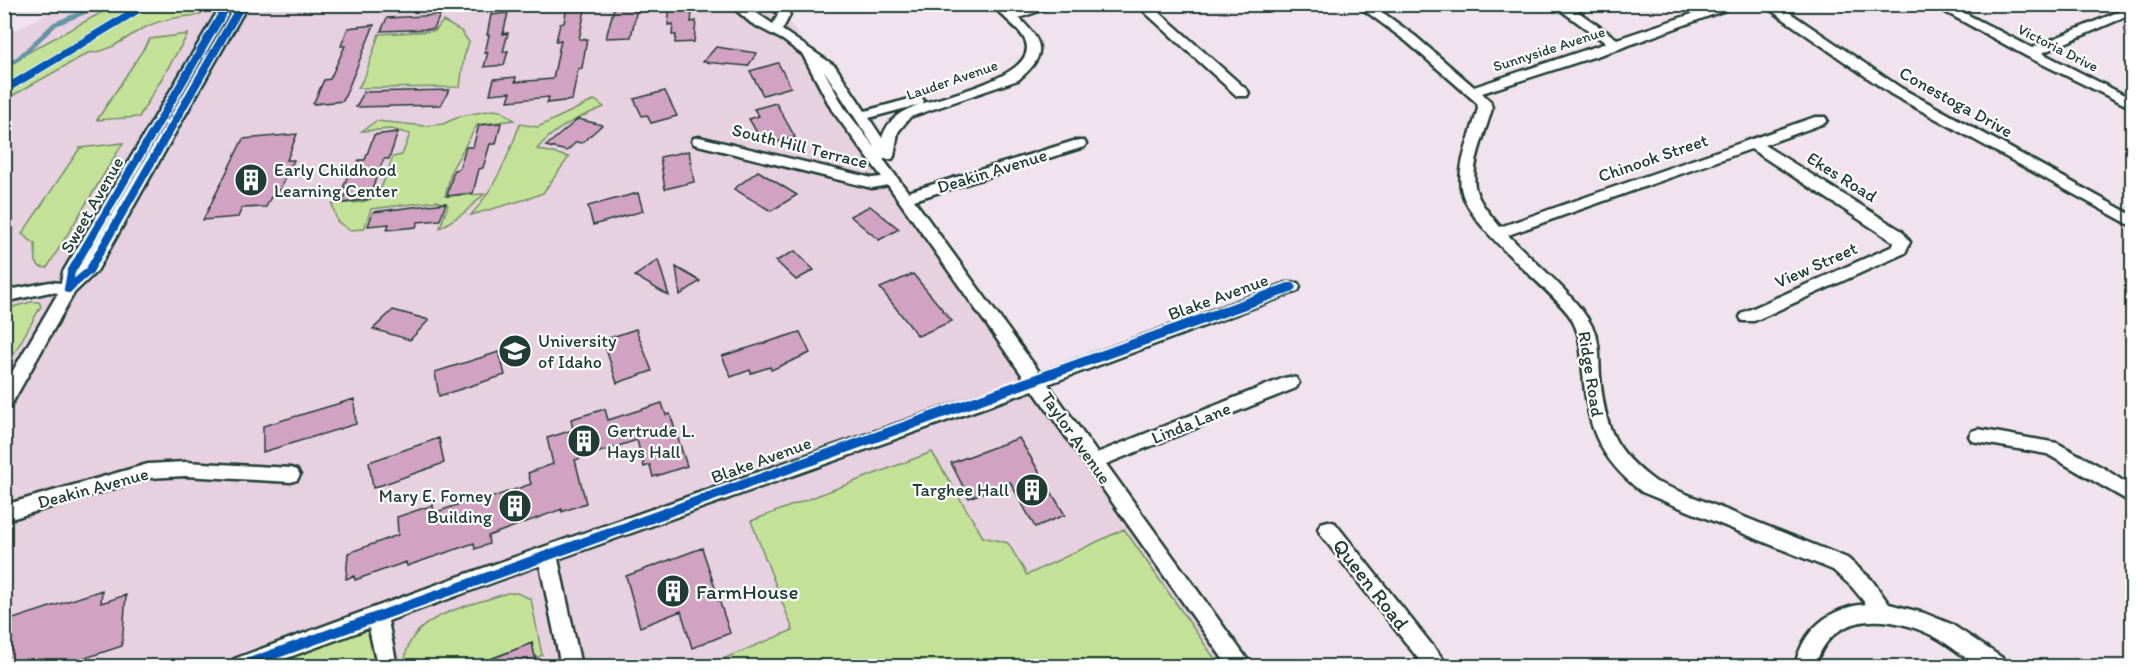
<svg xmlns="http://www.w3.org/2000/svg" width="2137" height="671" font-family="Itim,sans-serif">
  <rect width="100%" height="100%" fill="#f1e3ed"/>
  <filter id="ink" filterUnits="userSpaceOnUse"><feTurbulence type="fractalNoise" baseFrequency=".0167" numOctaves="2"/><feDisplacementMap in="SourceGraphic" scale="12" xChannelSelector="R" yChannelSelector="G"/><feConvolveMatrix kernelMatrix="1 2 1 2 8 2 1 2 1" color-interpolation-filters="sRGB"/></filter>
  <g filter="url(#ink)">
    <path fill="#e7d0e0" d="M67,4l710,1 474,661h-1246v-631z"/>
    <path fill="#c4e198" stroke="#728f66" stroke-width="1.5" d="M117,4l89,1 -6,10c-19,2 -35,3 -52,11 -22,10 -35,26 -60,27l-83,47v-35z
      M443,21l18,10 8,11 -5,15 -4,30 -102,1 7,-12 14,-42 56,-3z
      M188,34l-49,83 -42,3 53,-81z
      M595,100l9,7c-25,10 -50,21 -67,42l32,8 -26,36 -13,5 -59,17c24,-27 37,-58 49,-91l18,3z
      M493,110l8,1 13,9 -37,5 -25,44 -7,27 39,-2 -20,19 -24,15 8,-23 -11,-4 -66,8 -7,20 -15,1 -12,-9 -5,-17c50,-3 43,-1 61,-47l9,-2 8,-21 -19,-5 -29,2 14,-10 49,5 18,-2 18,-8z
      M123,143l-76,125 -7,-1 -4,-5 -1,-18 -13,-10 58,-86z
      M31,302h8l2,4 -36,64v-61z
      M932,452l51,85 25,6 19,32 97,-46 96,137h-514l87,-36 -42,-109z
      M507,593h10l14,6 11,56 -7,3 -3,-15 -61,23h-66c-2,-51 63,-59 102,-73z
      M377,617l10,49h-146l15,-5z"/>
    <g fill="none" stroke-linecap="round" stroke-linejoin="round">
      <path stroke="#6295a5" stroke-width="4.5" d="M4,67l15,-9 36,-34 49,-20"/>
    </g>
    <path fill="#d1a2c2" stroke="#1f3d34" stroke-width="1.5" d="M615,4h23l-7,33 -25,1z
      M670,4h18l-1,9 5,-1 -1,10 5,-1 -2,21 -19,1 1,-8h-4l1,-11 -5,1z
      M586,5l-7,34h8l-5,29 -4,1 -6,31 -25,3 2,-6 -41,4 3,-9 -21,2 4,-15 22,-2 -1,5 38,-3 8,-39 -5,1 4,-17 4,-1 3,-17z
      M508,13l-5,21 5,-1 -5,19 5,-1 -4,14 -20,2 4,-15 -3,1 4,-18h-2l4,-20z
      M440,15l-6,14 -53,2 6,-13z
      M374,25l-31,76 -30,3 11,-24 6,-1 15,-33h-4l7,-18z
      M716,47l41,6 -9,13 -45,-4z
      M778,63l13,24 -28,8 -13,-24z
      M449,90l-8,15 -85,2 8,-15z
      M665,91l12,25 -26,7 -4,-8 -5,1 -8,-17z
      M776,103l19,34 -26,7 -5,-9 -5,1 -10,-17 10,-3 -5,-7z
      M578,119l24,6 -20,18 -6,-1 -9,9 -21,-5z
      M501,123l-5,21h-6l-7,24 -4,1 -6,24 -26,3 7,-26 5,-1 7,-22h7l6,-22z
      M398,132l-9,27h-5l-6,13 -9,27 -26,4 5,-15h-5l5,-13 6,-1 5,-14h6l9,-25z
      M297,134l-10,26h7l-18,37h-5l-5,10 -24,1 -4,9 -35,3 40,-81z
      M689,151l5,31 -29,7 -5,-32z
      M758,171l39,24 -26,16 -37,-22z
      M638,193l5,18 -50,14 -5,-19z
      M446,203l-6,17 -22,2 -2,5 -29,3 2,-6 -21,2 5,-14z
      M870,206l29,23 -20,11 -29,-24z
      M795,251l19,19 -18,10 -20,-19z
      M658,260l11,36 -34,-20z
      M676,267l24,14 -20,14z
      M913,274l39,47 -34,15 -38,-48z
      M393,310l36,10 -19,20 -37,-11z
      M636,329l16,42 -35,12 -14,-43z
      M800,332l10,21 -39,17 -1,-3 -19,6 -1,-3 -19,7 -9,-21z
      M499,352l6,23 -66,21 -4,-24z
      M354,399l2,25 -93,28v-26z
      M662,403l4,12 4,-1 17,52 -34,11 -3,-12 -6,2 -7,-27 -62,20 11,43 -24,9v-3l-74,27 1,8 -14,5 -1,-6 -67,23 -1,-4 -51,18 -1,-4 -8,3 2,-26 50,-18 -1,-18 36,-12 1,8 46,-16 1,4 50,-17 -3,-11 25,-9 -6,-26 26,-8 -2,-11 34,-10 3,11z
      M439,438l5,25 -71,25 -4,-26z
      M1019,438l46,77 -30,12 -25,-45 -41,16 -18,-35z
      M702,548l28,85 -38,15 -11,-37 -41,16 -14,-51z
      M102,590l-1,13 25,-8 -4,51 -61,20h-57v-44z
      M532,643l5,23h-64z"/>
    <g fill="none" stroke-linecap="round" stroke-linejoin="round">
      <defs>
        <path id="minor" d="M222,4h12l-154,266 156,-266h12l-151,267 -23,22 -64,114 -6,1v-22l54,-93 -8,-1 -46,10v-11l46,-9 11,1 2,-11z
          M729,4h14l30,20 5,-9 -7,-11h12l7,11 -8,15 53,36 30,45 52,-14 5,1 2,3 -2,3c23,-8 120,-29 103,-64 -6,-13 -24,-24 -34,-36h13l8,8 26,-8h21l-40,14c26,25 28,38 -1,62l-108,37 -12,15 -4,24 -2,3h-9l25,33 166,-51h10l2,3 -2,3 -170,53 126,173 246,-90h12l2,4 -2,4 -250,93 49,69 187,-75 6,-1 6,1 3,5 -3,5 -190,76 141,195 3,7h-22l-195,-276 -475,169 23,107h-20l-21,-101 -152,56 9,45h-20l-8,-38 -104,38h-34l3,-7 215,-79 576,-201 -137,-194 -16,3 -178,-44 -2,-3 2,-3 5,-1 173,41 10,-1 -50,-67 -29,-55 -20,-15 -32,-17zM824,71l1,1 50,76 -30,-39zM921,104c-19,7 -32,13 -39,34l-13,-20z
          M1136,4h14l97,86 2,3 -2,3h-10z
          M1356,4h15l44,32 59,51 132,-44 -54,-39h15l50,35 105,-35h20l-121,44 -139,45 8,8 2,7c-6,24 -21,54 -17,79 3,15 16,28 25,40l315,-110h10l2,3 -2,3 -61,22 138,86 8,11 -5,11 -151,68h-12l-2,-4 2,-4 151,-67 1,-4 -143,-93 -243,86c26,28 75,65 88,100 4,12 3,29 4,41 5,52 13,74 56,106l191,76 24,21 18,25 35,9 27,11 53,35 3,7c-8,0 -20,3 -27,0 -15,-7 -28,-20 -43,-28 -44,-24 -105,-30 -122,28h-20c8,-37 34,-58 71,-62l-15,-18 -18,-16 -191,-78c-44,-34 -55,-66 -59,-120 -2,-21 -2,-40 -14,-57 -25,-33 -101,-87 -108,-127 -4,-23 12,-58 17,-80l-1,-5 -70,-61z
          M1762,4h15l124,84 231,127v11l-241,-132z
          M1931,4h16l85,44 100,-42v8l-90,39 90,46v9l-106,-52z
          M1978,429l79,14 48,26 27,18v16l-85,-49 -75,-13 -3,-5 3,-5z
          M185,462l106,6 6,2 3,5 -3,5 -6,2 -106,-6 -37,2 -144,43v-16l144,-41z
          M1328,521l7,2 108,136 3,7h-22l-103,-131 -3,-6 3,-6z"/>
      </defs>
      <use href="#minor" stroke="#1f3d34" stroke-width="5"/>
      <use href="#minor" fill="#fff" fill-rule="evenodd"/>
      <defs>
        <path id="cycleway-far1" d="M4,90l143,-86
          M68,289l21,-18 153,-267
          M68,289l3,-17 157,-268
          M1285,290l7,-3"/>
        <path id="cycleway" d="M241,666c348,-129 700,-249 1048,-378"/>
      </defs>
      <use href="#cycleway-far1" stroke="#fff" stroke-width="10"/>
      <use href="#cycleway" stroke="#fff" stroke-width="14"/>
      <use href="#cycleway-far1" stroke="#0057b8" stroke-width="8"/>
      <use href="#cycleway" stroke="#0057b8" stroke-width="10"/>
    </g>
  </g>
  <defs>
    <symbol id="building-disc" viewBox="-11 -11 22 22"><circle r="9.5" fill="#1f3d34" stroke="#fff"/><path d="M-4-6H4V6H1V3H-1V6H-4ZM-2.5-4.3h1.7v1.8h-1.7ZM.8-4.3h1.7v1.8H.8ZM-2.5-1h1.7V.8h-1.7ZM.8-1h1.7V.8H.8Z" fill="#fff"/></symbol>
    <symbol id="university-disc" viewBox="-11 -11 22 22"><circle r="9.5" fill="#1f3d34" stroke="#fff"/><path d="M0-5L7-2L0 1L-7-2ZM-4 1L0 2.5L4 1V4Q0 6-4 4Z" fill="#fff"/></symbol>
  </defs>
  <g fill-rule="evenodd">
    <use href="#building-disc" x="232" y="161" width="38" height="38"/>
    <use href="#university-disc" x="496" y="332" width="38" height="38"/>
    <use href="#building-disc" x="565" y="422" width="38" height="38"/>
    <use href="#building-disc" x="1013" y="471" width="38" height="38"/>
    <use href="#building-disc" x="496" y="487" width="38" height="38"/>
    <use href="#building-disc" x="654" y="572" width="38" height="38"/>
  </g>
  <g text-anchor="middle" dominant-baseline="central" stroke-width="4.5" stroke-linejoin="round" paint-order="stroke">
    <g font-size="15" fill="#1f3d34" stroke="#fff">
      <text transform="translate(2058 48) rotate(27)">Victoria Drive</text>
      <text transform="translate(1549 49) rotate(-18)">Sunnyside Avenue</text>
      <text transform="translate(952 80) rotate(-19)">Lauder Avenue</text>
    </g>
    <g font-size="18" fill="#1f3d34" stroke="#fff">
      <text transform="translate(1956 102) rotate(29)">Conestoga Drive</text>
      <text transform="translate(800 146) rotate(14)">South Hill Terrace</text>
      <text transform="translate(1653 158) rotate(-19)">Chinook Street</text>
      <text transform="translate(992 171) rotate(-17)">Deakin Avenue</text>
      <text transform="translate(1842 177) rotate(32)">Ekes Road</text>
      <text transform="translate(92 205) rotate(-60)">Sweet Avenue</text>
      <text transform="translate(1816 265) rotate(-24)">View Street</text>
      <text transform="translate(1218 297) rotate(-20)">Blake Avenue</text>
      <text transform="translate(1591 374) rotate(81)">Ridge Road</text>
      <text transform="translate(1191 423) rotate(-22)">Linda Lane</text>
      <text transform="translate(1076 438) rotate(55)">Taylor Avenue</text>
      <text transform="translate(761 460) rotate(-20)">Blake Avenue</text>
      <text transform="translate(93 488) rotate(-15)">Deakin Avenue</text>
    </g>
    <g font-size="18" fill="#1f3d34" stroke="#fff" text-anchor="start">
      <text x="274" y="170">Early Childhood<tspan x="274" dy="21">Learning Center</tspan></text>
      <text x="538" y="341">University<tspan x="538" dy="21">of Idaho</tspan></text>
      <text x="607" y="431">Gertrude L.<tspan x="607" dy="21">Hays Hall</tspan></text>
      <text x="1009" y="490" text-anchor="end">Targhee Hall</text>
      <text x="492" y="496" text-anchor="end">Mary E. Forney<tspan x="492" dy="21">Building</tspan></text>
    </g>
    <g font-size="21" fill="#1f3d34" stroke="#fff">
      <text transform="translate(1371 584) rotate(52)">Queen Road</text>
    </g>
    <g font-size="21" fill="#1f3d34" stroke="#fff" text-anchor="start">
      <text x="696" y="591">FarmHouse</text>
    </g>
  </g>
  <rect width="2137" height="671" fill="none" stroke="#fff" stroke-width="24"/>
  <rect x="12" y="12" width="2113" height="647" fill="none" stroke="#1f3d34" stroke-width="2" filter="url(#ink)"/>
</svg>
